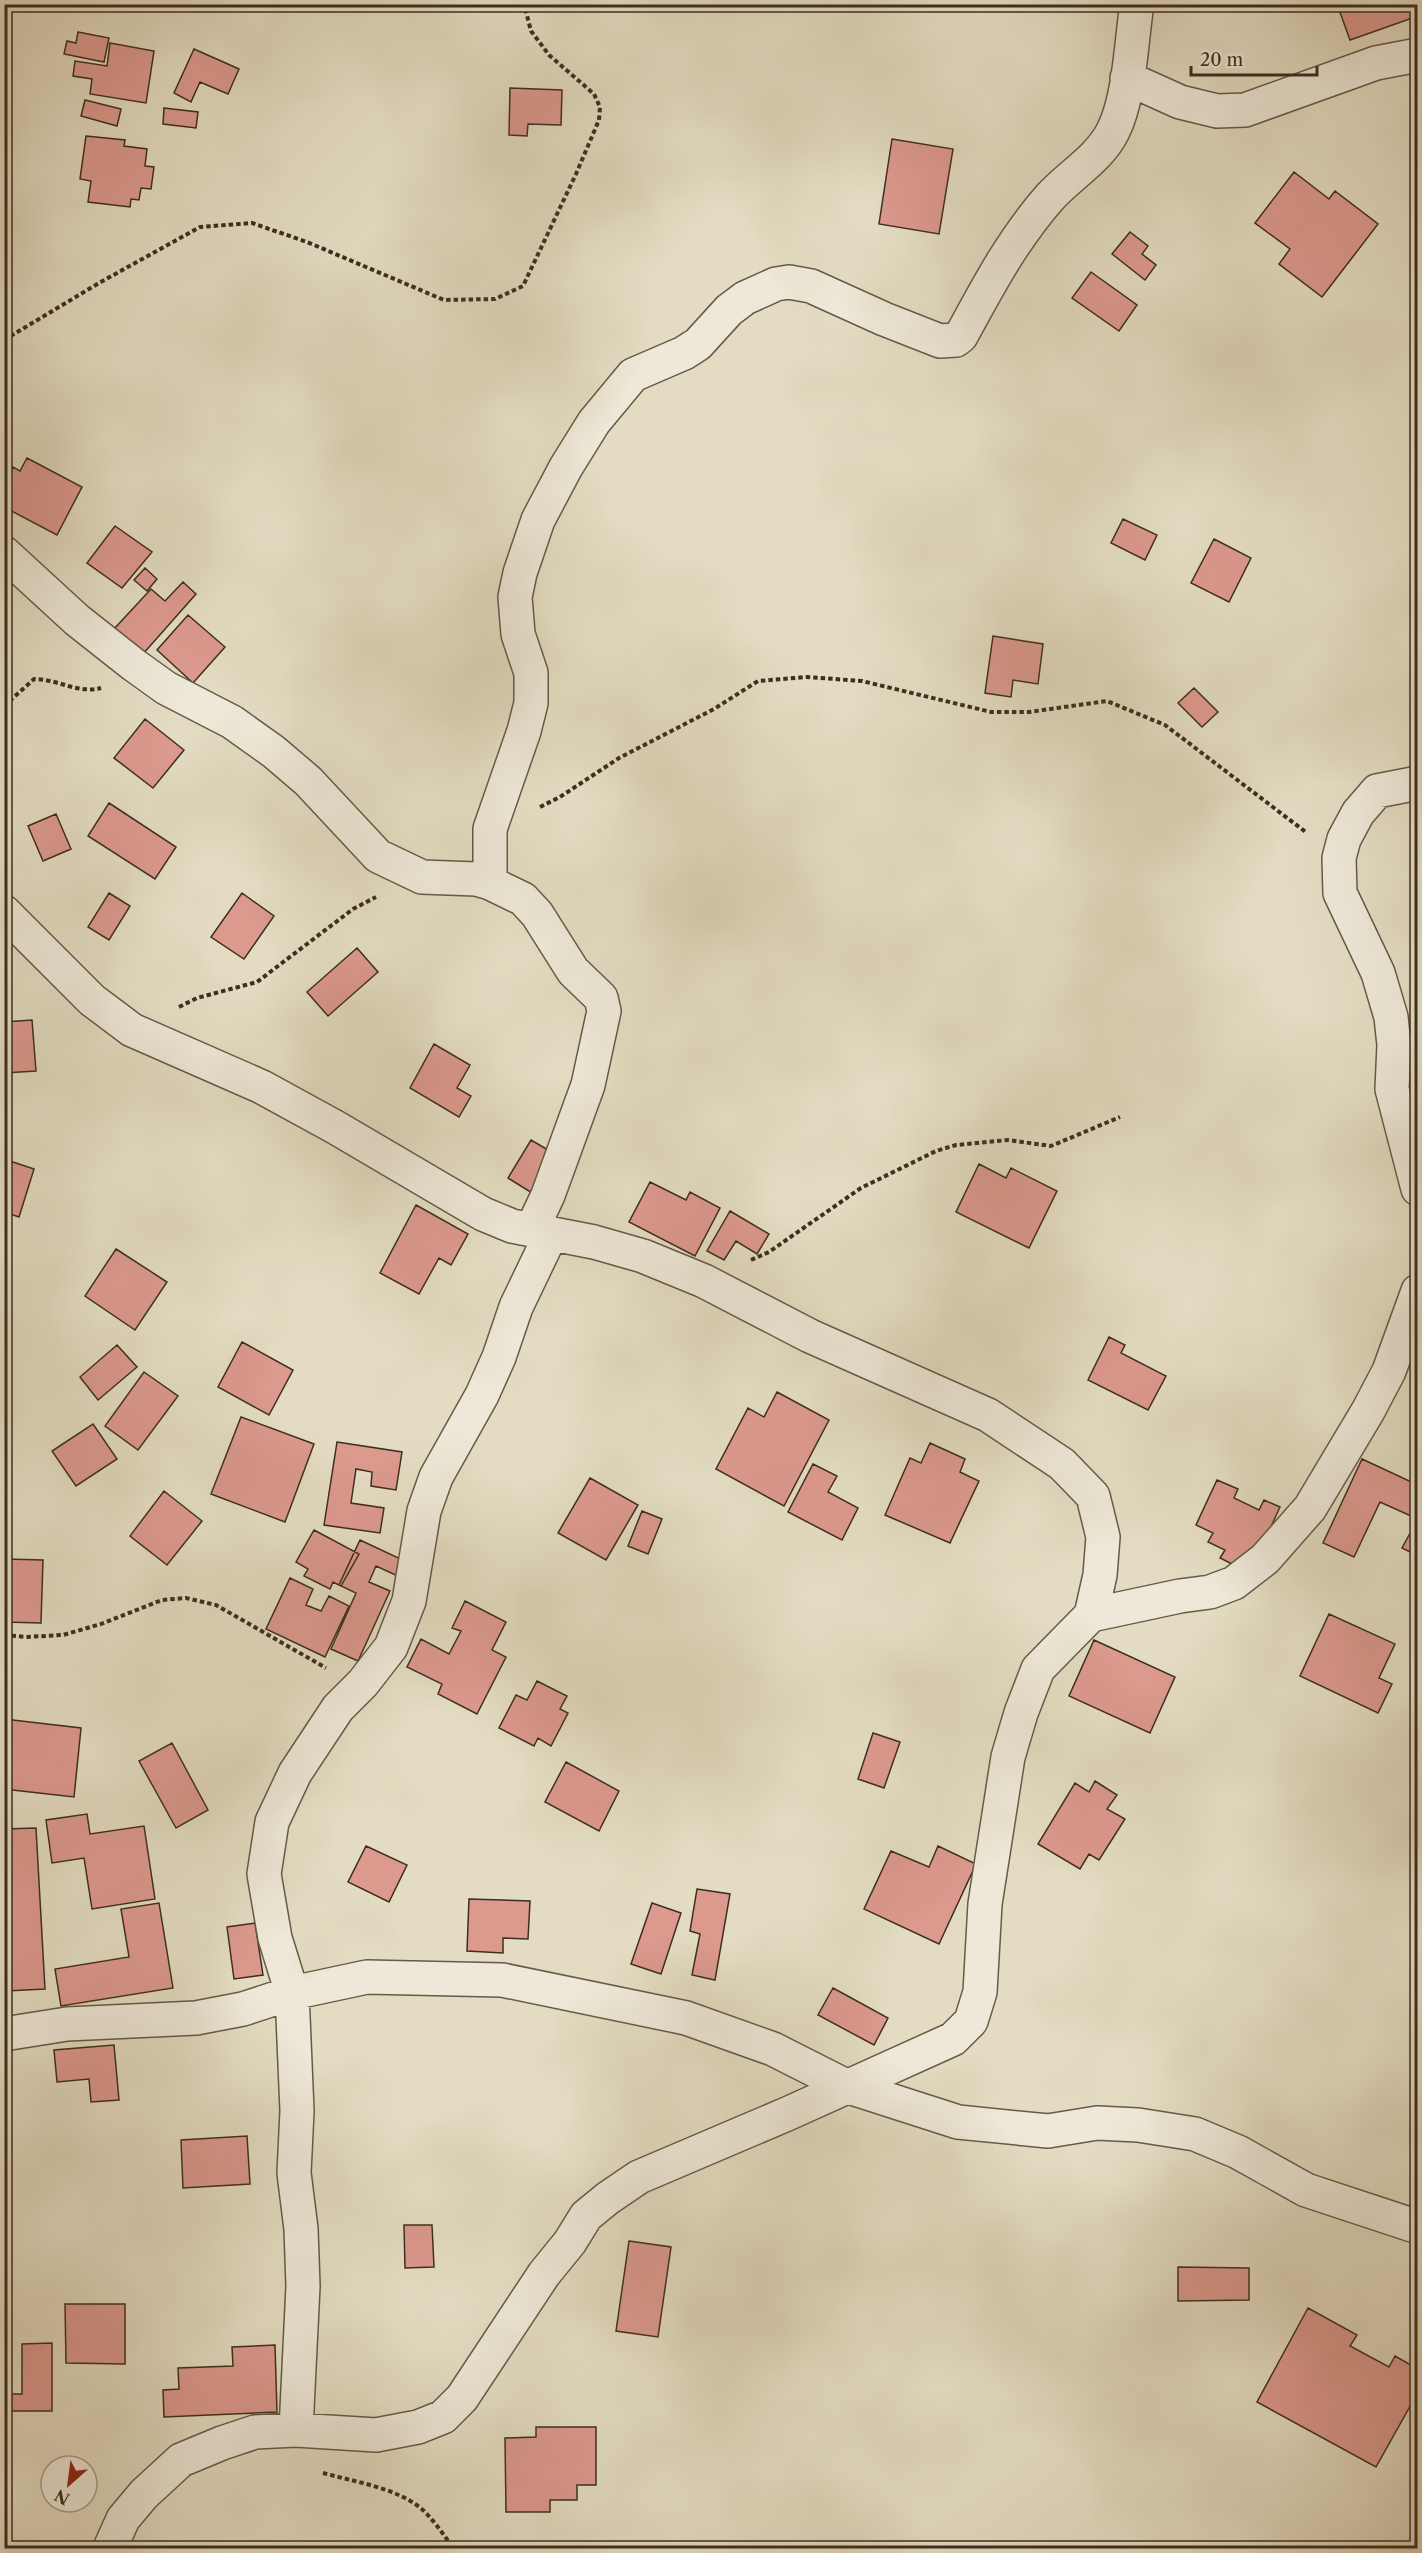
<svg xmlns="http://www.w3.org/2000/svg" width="1422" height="2553" font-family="'Libre Caslon Text',serif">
  <rect width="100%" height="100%" fill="#e3dcc2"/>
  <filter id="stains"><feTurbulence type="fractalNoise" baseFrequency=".00333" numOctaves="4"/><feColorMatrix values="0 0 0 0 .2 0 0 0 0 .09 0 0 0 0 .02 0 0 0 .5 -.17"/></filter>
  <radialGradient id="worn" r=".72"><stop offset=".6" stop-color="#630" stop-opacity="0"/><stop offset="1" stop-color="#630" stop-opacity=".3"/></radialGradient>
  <path fill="#dc998e" stroke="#3d2e1f" stroke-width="1.5" d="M1337,4h78l3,12 -68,24z
    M78,32l31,6 -5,24 -40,-8 3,-13 9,2z
    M110,43l44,8 -8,52 -56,-9 2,-15 -19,-3 2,-15 32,5z
    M194,49l45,20 -11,25 -28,-12 -9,20 -17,-9z
    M510,88l52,2 -1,35 -33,-1 -1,12 -18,-1z
    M85,100l36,9 -4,17 -36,-10z
    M164,108l34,4 -2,16 -33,-4z
    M86,136l39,4 -1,6 23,3 -2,17 9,1 -3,22 -10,-1 -2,12 -8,-1 -1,8 -42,-5 3,-21 -11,-2z
    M892,139l61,10 -14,85 -60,-10z
    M1294,172l35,27 6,-8 43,33 -56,73 -43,-33 11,-15 -35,-26z
    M1130,232l18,14 -6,8 14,11 -11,15 -33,-26z
    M1091,272l46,33 -18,26 -47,-33z
    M27,458l55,29 -25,48 -53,-28v-24l9,-16 7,4z
    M1123,519l34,16 -12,25 -34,-17z
    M115,526l37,26 -30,36 -35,-25z
    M1214,539l37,19 -22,44 -38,-19z
    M145,568l12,11 -10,12 -13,-11z
    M183,582l13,12 -53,60 -29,-25 37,-40 14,12z
    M188,615l37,32 -32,36 -36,-33z
    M993,636l50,8 -5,40 -25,-4 -2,17 -26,-4z
    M1194,688l24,24 -16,15 -24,-24z
    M145,719l39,31 -31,38 -39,-30z
    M109,803l67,44 -21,32 -67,-43z
    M56,814l15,35 -28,12 -15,-35z
    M109,893l21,13 -21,34 -21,-13z
    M242,893l32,23 -30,43 -33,-22z
    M357,948l21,24 -50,44 -21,-24z
    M32,1020l4,51 -32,2v-51z
    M434,1044l36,21 -13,23 14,8 -12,21 -49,-29z
    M531,1140l24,14 -23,39 -24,-15z
    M4,1159l30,10 -15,48 -15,-5z
    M979,1164l27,14 5,-10 46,23 -28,57 -73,-36z
    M650,1182l36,18 4,-8 30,16 -25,48 -66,-34z
    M416,1205l52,29 -17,31 -12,-7 -20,36 -39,-21z
    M730,1211l39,23 -12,20 -21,-13 -12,19 -17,-9z
    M116,1249l51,33 -32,48 -50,-34z
    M1109,1337l16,8 -4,8 45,23 -18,34 -60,-30z
    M242,1342l51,28 -24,45 -51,-28z
    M117,1345l20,22 -39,33 -18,-23z
    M144,1372l34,24 -40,54 -33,-24z
    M777,1392l52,28 -45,86 -68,-37 32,-61 16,9z
    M241,1417l73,27 -29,78 -74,-28z
    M93,1424l24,35 -41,27 -24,-35z
    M337,1442l65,10 -6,38 -25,-4 1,-14 -16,-3 -5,34 33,5 -4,25 -56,-8z
    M930,1443l35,16 -5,13 19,9 -29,62 -65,-28 25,-57 11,5z
    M1362,1459l56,26v17l-7,14 -31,-14 -26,55 -31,-14z
    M813,1464l24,12 -9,16 30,16 -16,32 -54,-28z
    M590,1478l48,27 -32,55 -48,-27z
    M1217,1480l21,9 -4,9 25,12 5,-10 16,7 -22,48 -16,14 -22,-11 5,-8 -17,-8 5,-9 -17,-8z
    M164,1491l38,30 -35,44 -37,-29z
    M642,1511l20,8 -14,35 -20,-8z
    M1414,1526l4,2v28l-16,-8z
    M314,1530l45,24 -18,32 -8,-4 -3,7 -26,-13 4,-7 -12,-7z
    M360,1540l47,22 -7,15 -24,-11 -7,16 21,9 -32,70 -27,-12 25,-56 -17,-8z
    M4,1559l39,1 -2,63 -37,-1z
    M290,1578l23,11 -7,16 15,6 8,-15 20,10 -24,51 -59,-28z
    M465,1601l41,21 -14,28 14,7 -29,57 -39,-20 4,-10 -35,-17 14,-28 28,15 12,-23 -9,-3z
    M1329,1614l66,30 -16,34 13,6 -14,29 -78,-37z
    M1094,1640l81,37 -25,56 -81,-37z
    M537,1681l30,15 -7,13 8,4 -17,33 -13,-8 -4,8 -35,-18 17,-33 11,5z
    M4,1719l77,9 -7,69 -70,-8z
    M873,1733l27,9 -16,46 -26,-9z
    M172,1743l36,67 -32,18 -37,-67z
    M566,1762l53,29 -20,40 -54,-29z
    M1095,1781l22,14 -10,14 18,10 -26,41 -10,-6 -9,15 -42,-25 37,-61 14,9z
    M87,1814l3,20 54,-8 11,73 -63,10 -8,-51 -32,5 -6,-43z
    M36,1828l9,161 -39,2 -2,-162z
    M366,1846l41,19 -18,37 -41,-20z
    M938,1846l38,18 -37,80 -75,-35 27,-58 38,16z
    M697,1889l33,5 -15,86 -23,-5 8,-41 -10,-3z
    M469,1899l61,2 -2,38 -25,-1v15l-36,-2z
    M159,1903l14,85 -112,18 -6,-37 74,-12 -8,-48z
    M652,1903l29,10 -20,61 -30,-10z
    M255,1923l8,52 -29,4 -7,-52z
    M833,1988l55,30 -14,27 -56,-30z
    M114,2045l5,55 -28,2 -2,-23 -32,3 -3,-32z
    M247,2136l3,48 -67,4 -2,-48z
    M404,2225h28l2,42 -29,1z
    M629,2241l42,6 -13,90 -42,-6z
    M1178,2267l71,1v32l-71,1z
    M65,2304h60v60l-59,-1z
    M1308,2308l49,27 -7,11 39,21 6,-11 23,13v23l-42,75 -119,-65z
    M52,2343v68h-48v-40l2,23h16v-50z
    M275,2345l2,67 -113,5 -1,-27 16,-1 -1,-21 55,-2 -1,-19z
    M536,2427h60v58h-19v15h-27v12h-44l-1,-74 31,-1z"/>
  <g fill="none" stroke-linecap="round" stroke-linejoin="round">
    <defs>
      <path id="street" d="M1127,78l53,24 37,9 28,-1 131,-47 42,-8
        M4,553l73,67 57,45 32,23 66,34 42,30 34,29 70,75 44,21 54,2 14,4 33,16 14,15 36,57 28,27 3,13 -16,74 -40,110 -16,34
        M1418,783l-41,8 -19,22 -14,26 -5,19 1,35 38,80 13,44 3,28 -2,44 26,100
        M490,883v-54l34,-98 7,-28v-30l-13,-39 -3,-37 5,-24 18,-53 28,-53 28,-45 39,-47 51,-22 14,-9 31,-34 16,-12 31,-14 13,-2 22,4 73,33 56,22 16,-1 5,-4c27,-50 52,-97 89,-139 21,-23 49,-38 63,-66 17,-34 18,-89 24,-127
        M4,912l88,88 40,30 130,57 73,40 148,87 29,12 82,16 49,14 61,25 106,55 178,79 74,49 31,32 10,41 -3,38 -9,40
        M4,2034l63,-10 129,-6 47,-9 49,-16 75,-16 135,3 184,38 87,31 73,37 112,36 90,9 49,-8 41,2 57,9 43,18 68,38 112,37
        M296,2430l7,-144 -2,-57 -7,-56 3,-62 -5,-118 -17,-55 -11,-64 8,-52 23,-49 43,-65 25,-25 28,-36 18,-46 15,-90 12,-34 46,-82 17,-38 17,-50 35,-73
        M110,2548l13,-29 21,-25 37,-34 41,-17 33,-11 41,-2 80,5 42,-8 25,-10 19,-19 82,-124 26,-32 16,-26 22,-18 31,-21 148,-63 166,-75 18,-18 9,-29 5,-88 23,-147 13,-44 17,-44 53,-54 89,-19 30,-4 24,-9 31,-24 45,-51 58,-97 21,-40 29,-80"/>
    </defs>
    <use href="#street" stroke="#665a48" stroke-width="36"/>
    <path stroke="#3d2e1f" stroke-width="4" stroke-dasharray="4.5 3" stroke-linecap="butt" d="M4,340l95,-57 101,-56 52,-4 55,19 137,58 51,-1 28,-13 53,-112 23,-54 1,-13 -6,-13 -45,-39 -18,-24 -7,-27
      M4,706l30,-27c24,0 43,15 67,9
      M540,807l20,-10 59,-39 95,-49 44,-28 49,-4 55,4 129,31h38l78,-11 58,24 142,108
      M179,1007l18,-9 60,-16 96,-73 23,-12
      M751,1260l18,-8 92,-64 75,-37 20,-6 52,-5 43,6 69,-29
      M4,1635l22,2 37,-2 38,-11 61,-24 24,-2 30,7 110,63
      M323,2473c32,9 76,15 101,38 11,11 20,24 29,37"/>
    <use href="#street" stroke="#ede8d7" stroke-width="33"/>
  </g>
  <rect width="1422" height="2553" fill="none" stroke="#e3dcc2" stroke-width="24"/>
  <rect x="6" y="6" width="1410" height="2541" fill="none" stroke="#3d2e1f" stroke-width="3"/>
  <rect x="12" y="12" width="1398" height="2529" fill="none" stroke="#3d2e1f" stroke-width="1.5"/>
  <g transform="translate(69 2484) rotate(208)"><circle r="28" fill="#ede8d7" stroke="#a79e8d" stroke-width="1.5"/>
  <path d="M0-4.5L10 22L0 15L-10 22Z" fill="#8f2418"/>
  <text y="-9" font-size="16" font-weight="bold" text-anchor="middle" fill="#3d2e1f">N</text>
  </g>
  <path d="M1191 66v9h126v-9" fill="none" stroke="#3d2e1f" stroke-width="3"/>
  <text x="1200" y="66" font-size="18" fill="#3d2e1f" stroke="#ede8d7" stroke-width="4.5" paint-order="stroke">20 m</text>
  <rect width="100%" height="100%" filter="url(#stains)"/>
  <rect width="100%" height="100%" fill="url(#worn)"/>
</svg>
